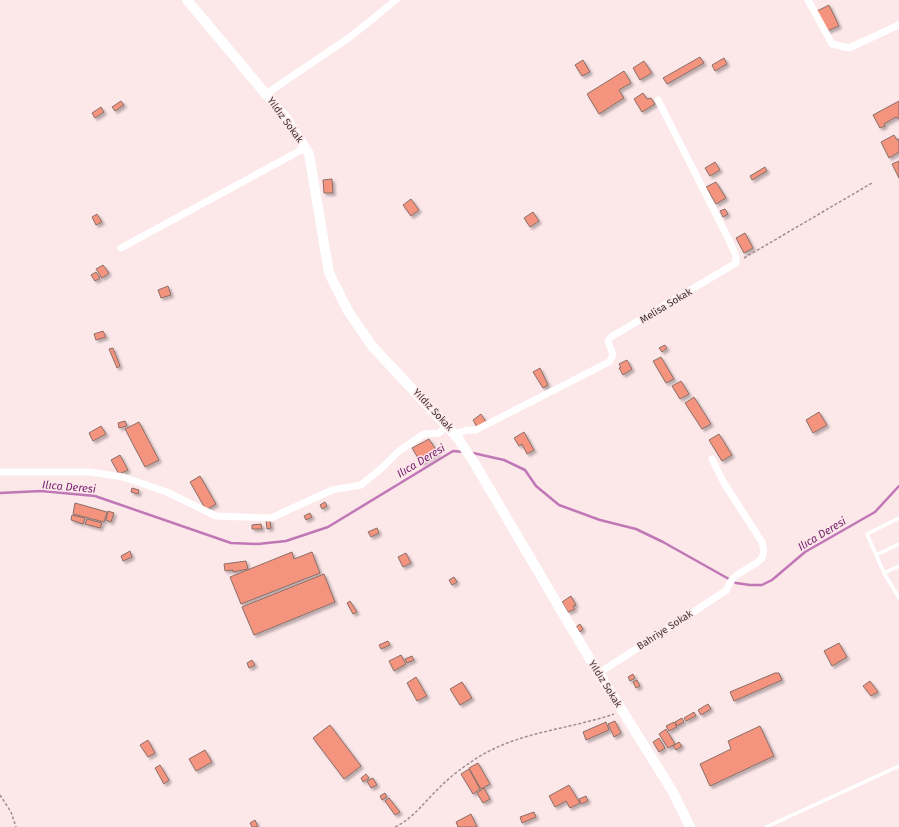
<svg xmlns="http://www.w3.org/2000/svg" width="899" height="827" font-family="'Fira Sans',sans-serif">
  <defs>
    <filter id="shadow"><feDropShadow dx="2.5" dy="2.5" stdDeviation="1" flood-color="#0004"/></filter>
  </defs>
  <rect width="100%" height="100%" fill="#fce7e9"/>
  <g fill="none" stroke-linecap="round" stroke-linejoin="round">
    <path stroke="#c077b6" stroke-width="2.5" d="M473,453l31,7 21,10 11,16 23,19 41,15 36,9 27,13 73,41 14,2h12l10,-5 33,-28 70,-40 24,-26
      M0,493l41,-2 54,5 136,47 27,1 28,-3 42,-14 125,-76 11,1"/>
  </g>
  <path fill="#f4937e" stroke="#8b6e67" filter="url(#shadow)" d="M829,5l10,21 -12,5 -10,-20z
    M700,57l4,6 -37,21 -4,-6z
    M724,58l3,6 -12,7 -3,-6z
    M583,60l7,12 -8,4 -7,-11z
    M644,61l8,12 -12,7 -7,-12z
    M624,71l7,12 -12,7 5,8 -25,16 -12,-20z
    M643,93l4,6 4,-1 4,6 -13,8 -8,-13z
    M121,101l3,4 -9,6 -3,-4z
    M899,101v18l-3,-2 -12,7 1,2 -5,2 -7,-13z
    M101,107l3,5 -9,6 -3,-5z
    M894,135l3,5 2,-1v13l-10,6 -8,-16z
    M899,161v17l-7,-14z
    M715,162l5,8 -10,6 -5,-8z
    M765,167l2,4 -15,9 -2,-4z
    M332,179l1,14h-9l-1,-13z
    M716,182l10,16 -10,6 -10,-17z
    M411,199l8,11 -8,6 -8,-11z
    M725,209l3,5 -5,3 -3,-6z
    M533,212l6,9 -9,6 -6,-9z
    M97,214l5,8 -6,3 -4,-8z
    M745,233l8,15 -9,5 -8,-15z
    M103,265l6,8 -7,5 -6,-9z
    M96,272l4,6 -5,3 -4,-6z
    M168,286l3,9 -10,3 -3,-8z
    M103,331l3,6 -10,3 -2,-6z
    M665,345l2,3 -5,4 -3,-4z
    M113,348l7,18 -3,2 -8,-19z
    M661,357l13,22 -8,4 -13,-22z
    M627,360l5,9 -9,6 -4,-7 2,-1 -2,-3z
    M540,368l8,17 -5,3 -10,-16z
    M681,381l8,13 -9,5 -8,-13z
    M694,397l17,27 -9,5 -17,-26z
    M819,412l8,13 -14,8 -7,-13z
    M481,414l5,8 -9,5 -4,-7z
    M125,421l2,5 -8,2 -1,-5z
    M139,422l20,38 -14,7 -20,-38z
    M101,426l5,8 -13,7 -4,-8z
    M524,432l10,18 -7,4 -5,-10 -3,2 -5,-8z
    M719,434l13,21 -10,6 -13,-21z
    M429,439l9,14 -17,10 -9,-15z
    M120,455l8,15 -9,4 -8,-14z
    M200,476l16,28 -10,6 -16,-28z
    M132,488l7,2 -1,4 -7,-2z
    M325,502l2,4 -5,3 -2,-4z
    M75,503l32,9 -3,10 -31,-8z
    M108,511l6,2 -3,9 -5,-2z
    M310,513l2,4 -6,3 -2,-4z
    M72,515l13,3 -2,6 -12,-4z
    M87,519l15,4 -2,5 -15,-4z
    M270,520l1,8 -4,1 -1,-8z
    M261,524l1,5h-10v-4z
    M377,528l2,5 -8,4 -3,-5z
    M130,551l2,6 -9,4 -2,-5z
    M292,552l2,7 18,-7 8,21 -79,31 -11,-27z
    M406,553l5,10 -8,4 -5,-10z
    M246,561l2,8 -15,3v-2l-8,1 -1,-7z
    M324,574l11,28 -81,33 -12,-28z
    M454,577l3,5 -5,3 -3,-5z
    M571,596l5,9 -3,1 2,3 -7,3 -6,-10z
    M350,601l7,11 -4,2 -6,-11z
    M580,624l3,5 -3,3 -4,-5z
    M388,641l2,4 -9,4 -2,-4z
    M839,643l8,14 -15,9 -8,-15z
    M401,655l5,9 -12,7 -5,-10z
    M412,656l2,4 -7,3 -2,-4z
    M252,660l3,5 -6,3 -2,-5z
    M775,673h4l3,7 -48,21 -4,-9z
    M633,674l2,4 -5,3 -2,-4z
    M416,677l11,19 -10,5 -10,-18z
    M637,680l3,6 -4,2 -3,-6z
    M870,681l8,11 -7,4 -8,-10z
    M462,682l10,16 -12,7 -10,-16z
    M708,704l3,5 -10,6 -3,-5z
    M694,712l2,4 -10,5 -2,-3z
    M682,718l2,4 -7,4 -2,-4z
    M615,721l6,12 -7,4 -6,-13z
    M606,722l3,8 -23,10 -3,-8z
    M674,722l3,5 -8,4 -3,-5z
    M330,725l31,41 -17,13 -31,-41z
    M760,726l14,30 -64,30 -10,-22 31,-15 -3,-8z
    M666,729l9,15 -7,4 -9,-14z
    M659,738l6,10 -6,4 -6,-10z
    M148,740l7,13 -7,4 -8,-12z
    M679,742l3,4 -6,4 -3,-4z
    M205,750l7,12 -16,9 -7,-12z
    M478,763l12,21 -9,5 -12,-21z
    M160,765l9,15 -5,4 -9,-16z
    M469,769l11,20 -7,5 -12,-20z
    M366,774l3,4 -6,4 -2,-4z
    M373,778l4,7 -6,3 -4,-7z
    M569,785l11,18 -10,5 -4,-7 -11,6 -6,-11z
    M484,788l6,11 -7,4 -6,-10z
    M385,793l2,4 -5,3 -2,-4z
    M586,796l2,5 -7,3 -2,-5z
    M389,798l11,14 -5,3 -10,-14z
    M534,812l2,5 -14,6 -2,-6z
    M471,814l6,13h-19l-2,-5z
    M255,820l3,7h-6l-2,-4z"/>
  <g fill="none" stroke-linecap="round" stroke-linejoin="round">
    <path stroke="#9f8d8f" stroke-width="1.5" stroke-dasharray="3 2" stroke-linecap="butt" d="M744,258l128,-75
      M0,795l11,17 5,15
      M395,827c19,-9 30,-26 45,-40 9,-9 20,-18 31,-25 42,-30 96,-32 143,-48"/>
    <path stroke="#fff" stroke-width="3.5" d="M899,518l-32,16 17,39 15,25
      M876,555l23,-11
      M884,573l15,-7
      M766,827l133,-61"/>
    <path stroke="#fff" stroke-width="7" d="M808,0l24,44 17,4 50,-23
      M266,94l84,-57 46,-37
      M121,248l184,-100
      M455,434l12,-4h9l133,-68 4,-7 -5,-14 3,-4 125,-74v-7l-7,-16 -71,-140
      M0,472h90l33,5 44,15 49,24 55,2 61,-28 29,-5 22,-18 16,-16 25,-17 15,-1 8,-8
      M599,673l128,-83c4,-19 27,-21 35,-32 3,-5 1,-11 0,-16l-38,-59 -12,-24"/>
    <path stroke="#fff" stroke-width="10" d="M187,0l99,118 23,36 20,119 19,38 24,35 85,91 18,27 107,182 91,146 17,35"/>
  </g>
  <g text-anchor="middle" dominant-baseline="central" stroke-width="3" stroke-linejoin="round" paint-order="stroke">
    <g font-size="10" fill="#413334" stroke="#fce7e9">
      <text transform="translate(285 120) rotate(54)">Yıldız Sokak</text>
      <text transform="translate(666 306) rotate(-31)">Melisa Sokak</text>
      <text transform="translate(433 410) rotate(47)">Yıldız Sokak</text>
      <text transform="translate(665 630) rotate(-33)">Bahriye Sokak</text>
      <text transform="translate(605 684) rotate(58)">Yıldız Sokak</text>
    </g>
    <g font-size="11" font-style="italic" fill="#751e6d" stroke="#fce7e9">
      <text transform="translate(421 461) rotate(-31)">Ilıca Deresi</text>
      <text transform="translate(69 487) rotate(5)">Ilıca Deresi</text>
      <text transform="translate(822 534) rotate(-31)">Ilıca Deresi</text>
    </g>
  </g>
</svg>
